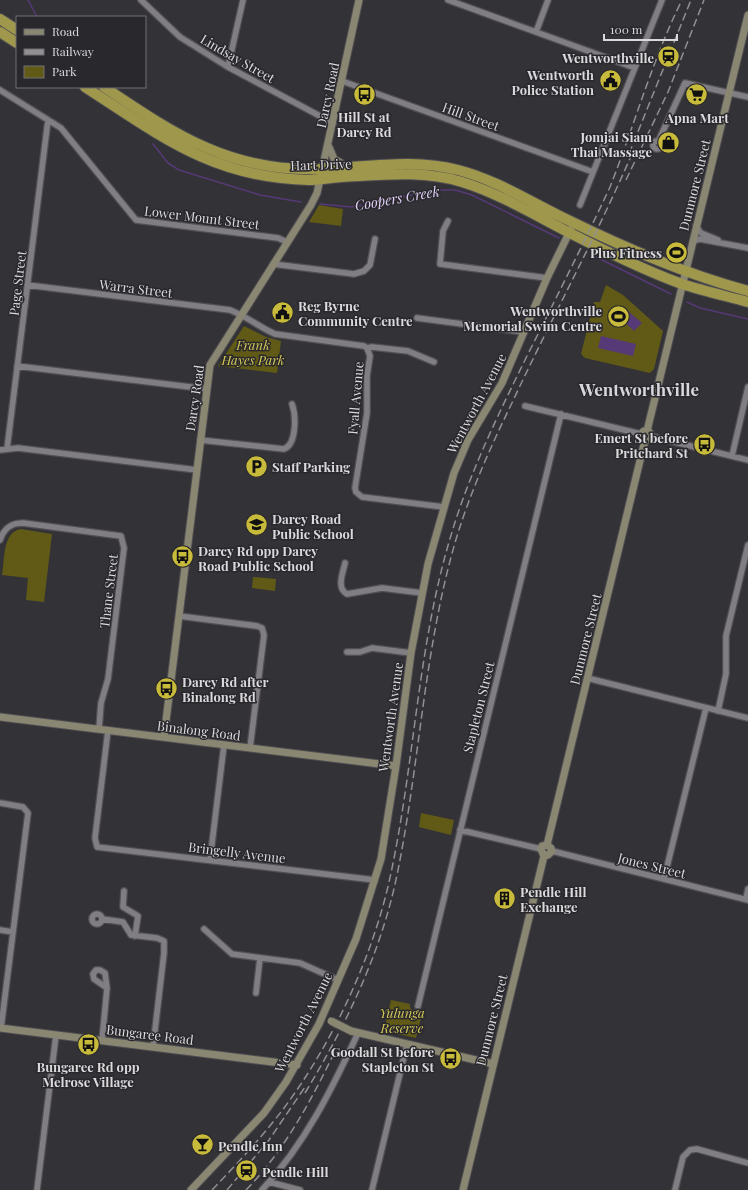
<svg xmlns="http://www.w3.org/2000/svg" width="748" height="1190" font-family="'Playfair Display',serif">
  <rect width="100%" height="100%" fill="#333236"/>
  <path fill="#615a17" d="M319,205l24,4 -2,17 -32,-4z
    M606,285l17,10 40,36 -9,38 -4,4 -65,-15 -4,-4 13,-52h6z
    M244,326l22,11 15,4 -4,32 -59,-7z
    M21,529l31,5 -8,68 -18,-2 2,-22 -26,-3c3,-15 0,-43 19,-46z
    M253,577l23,2 -1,12 -23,-3z
    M421,813l33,7 -3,15 -32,-8z
    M391,1000l19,4v4l6,4 7,-2 -7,28 -32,-7z"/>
  <path fill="#563977" d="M628,311l14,12 -8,8 -13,-12z
    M601,336l35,8 -3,12 -35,-8z"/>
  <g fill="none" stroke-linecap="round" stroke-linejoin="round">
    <path stroke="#563977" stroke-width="1.5" d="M28,0l9,17
      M153,144l15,19 11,7 81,25 41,7
      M320,204l32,3 84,-17h19l17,5 87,43
      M596,257l75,37
      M687,302l13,6 48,11"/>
    <defs>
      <path id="street" d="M141,0l39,37 48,30 105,56
        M448,0l187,68
        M536,32l12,-32
        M228,67l15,-67
        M342,81l251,91
        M0,90l61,38 75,92 142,18 9,4
        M653 145a4 4 0 1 1 8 0a4 4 0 1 1-8 0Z
        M658,142l27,-59 63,14
        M580,205l82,-205
        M448,221l-5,10 -3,33 107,14
        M696,226l5,7 17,7
        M693,241l7,-2 48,9
        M273,264l81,10 10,-3 6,-6 5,-26
        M27,285l203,25c16,6 29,17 45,24l89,12 3,2 3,8 -3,20v37l-12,75 1,4 6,5 82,10
        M417,318l107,14
        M367,348l5,-1 36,4 26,11
        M17,366l190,23
        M525,406l116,28
        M650,436l98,24
        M200,440l84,9c13,-5 12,-34 8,-45
        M7,449l41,-329
        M0,450l18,-2 179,22
        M732,456l16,-69
        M0,540c4,-12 11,-17 23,-17l98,13 3,12 -16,131 -7,24 -2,26
        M345,563c-2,10 -9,25 2,31l35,-6 40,5
        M179,616l78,10 5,2 2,7 -14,113
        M347,652h13l12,-4 39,5
        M587,678l161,40
        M718,711l8,-37v-38l22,-91
        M108,730l-13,108 2,9 278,33
        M0,803l23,4 5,6 -27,215
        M460,830l81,19
        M552,851l196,49
        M210,860l14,-115
        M664,879l42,-171
        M124,891l-1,16 15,9 -3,20
        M746,899l2,-10
        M92 919a5 5 0 1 1 10 0a5 5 0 1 1-10 0Z
        M102,919l21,3 8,13 26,3 7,3v12l-11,94
        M204,929l28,25 68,9 38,17
        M0,930l13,2
        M256,993l4,-35
        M418,1006l143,-592
        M102,1041l5,-53 -13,-9 -1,-5 3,-4h4l5,3 2,15
        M269,1182l31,8
        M37,1190l19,-155
        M262,1190c43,-46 70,-101 96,-157
        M372,1190l35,-146
        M675,1190l8,-33 7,-7 7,-1 51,14"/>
      <path id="secondary" d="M329,147l5,12 14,8
        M641.5 435a4.5 4.5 0 1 1 9 0a4.5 4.5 0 1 1-9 0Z
        M647,431l101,-416
        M0,717l396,49
        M164,737l46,-372 101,-160 6,-12 42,-193
        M547,845l98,-405
        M544,856l4,-1 4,-4 -1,-3 -4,-3
        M544,856l-3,-7 1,-3 5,-1
        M0,1028l297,37
        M351,1031l142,33
        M191,1190l73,-77 22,-31 33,-58 37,-85 25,-80 15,-93 15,-113 17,-89 26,-91 14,-33 34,-57 45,-105 24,-49
        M463,1190l81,-334"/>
      <path id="highway" d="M0,19l17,11
        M0,32l17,11
        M85,87c76,49 128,91 224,93 10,0 21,-2 32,-3 40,-2 81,-7 121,5 36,11 73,33 106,50 37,19 75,38 114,52 22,7 44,12 66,18
        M104,87c73,49 128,86 219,82 46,-2 90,-11 135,1 39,10 74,33 110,50 59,29 117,54 180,71"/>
    </defs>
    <use href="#street" stroke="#514f52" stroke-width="8"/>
    <use href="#secondary" stroke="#514f52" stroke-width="9"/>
    <use href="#highway" stroke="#514f52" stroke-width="12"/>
    <use href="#street" stroke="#807e83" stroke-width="5.5"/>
    <use href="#secondary" stroke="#898672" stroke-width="7"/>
    <use href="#highway" stroke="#9f984c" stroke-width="10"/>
    <path stroke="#929093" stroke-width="1.5" stroke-dasharray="8 4" stroke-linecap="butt" d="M629,154l62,-154
      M626,180l42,-88 36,-92
      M305,1093c41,-68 76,-140 92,-218 23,-112 27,-229 60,-339 14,-45 33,-88 54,-131 40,-86 86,-169 123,-256
      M212,1190c24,-25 48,-51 69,-78 51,-67 93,-157 110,-239 24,-113 27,-231 61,-341 18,-60 46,-117 73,-172 29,-58 58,-115 85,-173 25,-63 42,-127 72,-187
      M227,1190l42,-50 36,-53
      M246,1190c39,-40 66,-91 90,-141"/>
    <defs>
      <path id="secondary-bridge" d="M331,1021l20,10"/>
    </defs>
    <use href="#secondary-bridge" stroke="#514f52" stroke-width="9" stroke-linecap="butt"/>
    <use href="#secondary-bridge" stroke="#898672" stroke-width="7"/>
  </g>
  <defs>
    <symbol id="station-disc" viewBox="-11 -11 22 22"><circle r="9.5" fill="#c8bb3b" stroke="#29282c"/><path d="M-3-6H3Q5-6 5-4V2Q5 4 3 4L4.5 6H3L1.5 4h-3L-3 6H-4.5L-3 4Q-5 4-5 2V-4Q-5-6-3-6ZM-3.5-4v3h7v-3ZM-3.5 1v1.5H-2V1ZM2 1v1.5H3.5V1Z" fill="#111"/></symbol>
    <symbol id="civic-disc" viewBox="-11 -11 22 22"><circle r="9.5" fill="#c8bb3b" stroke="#29282c"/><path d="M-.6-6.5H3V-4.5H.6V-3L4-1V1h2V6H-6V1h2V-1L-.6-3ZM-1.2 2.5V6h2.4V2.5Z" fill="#111"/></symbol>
    <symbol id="bus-disc" viewBox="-11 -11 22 22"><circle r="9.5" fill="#c8bb3b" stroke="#29282c"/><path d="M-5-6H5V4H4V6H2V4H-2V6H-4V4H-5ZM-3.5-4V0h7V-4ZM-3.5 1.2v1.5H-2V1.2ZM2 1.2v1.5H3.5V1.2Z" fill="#111"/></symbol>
    <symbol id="supermarket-disc" viewBox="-11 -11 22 22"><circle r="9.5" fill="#c8bb3b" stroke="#29282c"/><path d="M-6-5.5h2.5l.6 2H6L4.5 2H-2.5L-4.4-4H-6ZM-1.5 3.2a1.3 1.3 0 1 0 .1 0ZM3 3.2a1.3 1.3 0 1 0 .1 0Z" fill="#111"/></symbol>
    <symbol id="shop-disc" viewBox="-11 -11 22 22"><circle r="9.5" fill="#c8bb3b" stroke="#29282c"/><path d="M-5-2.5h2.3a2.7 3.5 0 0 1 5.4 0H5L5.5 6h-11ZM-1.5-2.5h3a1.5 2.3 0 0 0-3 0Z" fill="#111"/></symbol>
    <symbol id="stadium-disc" viewBox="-11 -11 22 22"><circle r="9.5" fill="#c8bb3b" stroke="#29282c"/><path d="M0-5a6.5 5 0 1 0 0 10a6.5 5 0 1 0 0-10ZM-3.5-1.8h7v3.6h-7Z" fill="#111"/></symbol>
    <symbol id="parking-disc" viewBox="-11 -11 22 22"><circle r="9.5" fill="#c8bb3b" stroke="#29282c"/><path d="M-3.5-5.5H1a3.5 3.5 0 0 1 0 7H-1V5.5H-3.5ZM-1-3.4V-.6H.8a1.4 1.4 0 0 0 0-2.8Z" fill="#111"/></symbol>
    <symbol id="school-disc" viewBox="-11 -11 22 22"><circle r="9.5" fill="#c8bb3b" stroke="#29282c"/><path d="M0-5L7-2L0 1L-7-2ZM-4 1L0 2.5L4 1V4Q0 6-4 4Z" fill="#111"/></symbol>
    <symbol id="building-disc" viewBox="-11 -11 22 22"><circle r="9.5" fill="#c8bb3b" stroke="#29282c"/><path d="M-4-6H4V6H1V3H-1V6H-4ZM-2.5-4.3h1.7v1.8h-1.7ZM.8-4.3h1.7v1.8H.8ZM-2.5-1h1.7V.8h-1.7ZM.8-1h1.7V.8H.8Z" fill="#111"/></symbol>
    <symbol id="bar-disc" viewBox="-11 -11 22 22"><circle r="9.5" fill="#c8bb3b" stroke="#29282c"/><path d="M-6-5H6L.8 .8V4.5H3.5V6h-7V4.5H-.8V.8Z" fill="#111"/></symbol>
  </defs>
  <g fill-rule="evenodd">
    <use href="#station-disc" x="656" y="44" width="25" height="25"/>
    <use href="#civic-disc" x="598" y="68" width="25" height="25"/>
    <use href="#bus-disc" x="352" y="82" width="25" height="25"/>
    <use href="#supermarket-disc" x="684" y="82" width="25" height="25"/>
    <use href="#shop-disc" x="656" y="130" width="25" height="25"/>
    <use href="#stadium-disc" x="664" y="240" width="25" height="25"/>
    <use href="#civic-disc" x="270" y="300" width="25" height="25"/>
    <use href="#stadium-disc" x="606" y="304" width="25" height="25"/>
    <use href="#bus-disc" x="692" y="432" width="25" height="25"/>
    <use href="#parking-disc" x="244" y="454" width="25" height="25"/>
    <use href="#school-disc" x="244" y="512" width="25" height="25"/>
    <use href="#bus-disc" x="170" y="544" width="25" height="25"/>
    <use href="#bus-disc" x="154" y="676" width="25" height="25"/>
    <use href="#building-disc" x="492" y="886" width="25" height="25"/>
    <use href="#bus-disc" x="76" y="1032" width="25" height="25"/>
    <use href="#bus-disc" x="438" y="1046" width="25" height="25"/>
    <use href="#bar-disc" x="190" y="1132" width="25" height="25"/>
    <use href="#station-disc" x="234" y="1158" width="25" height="25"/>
  </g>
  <g text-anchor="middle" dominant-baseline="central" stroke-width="3" stroke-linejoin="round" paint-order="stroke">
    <g font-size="13" font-weight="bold" fill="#dbd9dc" stroke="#29282c" text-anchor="start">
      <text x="654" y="57" text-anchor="end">Wentworthville</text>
      <text x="594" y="74" text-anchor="end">Wentworth<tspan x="594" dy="15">Police Station</tspan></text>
      <text x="364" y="116" text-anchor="middle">Hill St at<tspan x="364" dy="15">Darcy Rd</tspan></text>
      <text x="697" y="117" text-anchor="middle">Apna Mart</text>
      <text x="652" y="136" text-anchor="end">Jomjai Siam<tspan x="652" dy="15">Thai Massage</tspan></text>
      <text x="662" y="252" text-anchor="end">Plus Fitness</text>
      <text x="298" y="305">Reg Byrne<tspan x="298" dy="15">Community Centre</tspan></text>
      <text x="602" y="310" text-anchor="end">Wentworthville<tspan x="602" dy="15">Memorial Swim Centre</tspan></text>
      <text x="688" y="437" text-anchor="end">Emert St before<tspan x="688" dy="15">Pritchard St</tspan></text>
      <text x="272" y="466">Staff Parking</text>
      <text x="272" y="518">Darcy Road<tspan x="272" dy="15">Public School</tspan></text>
      <text x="198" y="550">Darcy Rd opp Darcy<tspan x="198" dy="15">Road Public School</tspan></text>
      <text x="182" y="681">Darcy Rd after<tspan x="182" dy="15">Binalong Rd</tspan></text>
      <text x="520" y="891">Pendle Hill<tspan x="520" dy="15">Exchange</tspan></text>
      <text x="434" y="1051" text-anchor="end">Goodall St before<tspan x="434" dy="15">Stapleton St</tspan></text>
      <text x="88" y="1066" text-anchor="middle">Bungaree Rd opp<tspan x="88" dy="15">Melrose Village</tspan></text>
      <text x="218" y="1145">Pendle Inn</text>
      <text x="262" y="1171">Pendle Hill</text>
    </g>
    <g font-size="13" fill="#dbd9dc" stroke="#29282c">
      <text transform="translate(238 58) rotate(30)">Lindsay Street</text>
      <text transform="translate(327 95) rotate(-78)">Darcy Road</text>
      <text transform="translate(471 116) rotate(20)">Hill Street</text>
      <text transform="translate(321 164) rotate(-2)">Hart Drive</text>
      <text transform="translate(694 185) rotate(-76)">Dunmore Street</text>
      <text transform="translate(202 217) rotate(7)">Lower Mount Street</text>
      <text transform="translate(17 283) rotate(-83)">Page Street</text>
      <text transform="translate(136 288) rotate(7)">Warra Street</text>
      <text transform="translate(194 398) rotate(-82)">Darcy Road</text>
      <text transform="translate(355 398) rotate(-85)">Fyall Avenue</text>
      <text transform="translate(476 403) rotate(-62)">Wentworth Avenue</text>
      <text transform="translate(108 591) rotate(-83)">Thane Street</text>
      <text transform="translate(585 639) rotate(-76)">Dunmore Street</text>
      <text transform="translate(478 707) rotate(-76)">Stapleton Street</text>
      <text transform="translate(390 717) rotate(-82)">Wentworth Avenue</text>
      <text transform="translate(199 730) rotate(7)">Binalong Road</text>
      <text transform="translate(237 852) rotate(7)">Bringelly Avenue</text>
      <text transform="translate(652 865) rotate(14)">Jones Street</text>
      <text transform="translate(491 1020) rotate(-76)">Dunmore Street</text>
      <text transform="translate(303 1022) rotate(-63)">Wentworth Avenue</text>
      <text transform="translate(150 1034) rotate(7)">Bungaree Road</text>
    </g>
    <g font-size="13" font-style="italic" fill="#d5c958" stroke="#29282c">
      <text x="253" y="344">Frank<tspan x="253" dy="15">Hayes Park</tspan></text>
      <text x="402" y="1012">Yulunga<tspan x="402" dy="15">Reserve</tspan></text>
    </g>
    <g font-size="14" font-style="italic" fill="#e1d1f7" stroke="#29282c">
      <text transform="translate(397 198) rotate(-10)">Coopers Creek</text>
    </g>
    <g font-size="17" font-weight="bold" fill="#d9d7dd" stroke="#29282c">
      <text x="639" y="389">Wentworthville</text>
    </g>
  </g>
  <rect x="16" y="16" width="130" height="72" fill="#29282c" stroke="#706f72"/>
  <rect x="24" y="29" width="20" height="6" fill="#898672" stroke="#706f72"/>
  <text x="52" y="36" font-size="12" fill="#dbd9dc">Road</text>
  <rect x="24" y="49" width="20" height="6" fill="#929093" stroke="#706f72"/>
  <text x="52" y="56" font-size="12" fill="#dbd9dc">Railway</text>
  <rect x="24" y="66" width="20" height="12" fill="#615a17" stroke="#706f72"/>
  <text x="52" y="76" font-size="12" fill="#dbd9dc">Park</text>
  <path d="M604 34v6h73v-6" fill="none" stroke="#dbd9dc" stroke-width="2"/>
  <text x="610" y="34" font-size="12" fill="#dbd9dc" stroke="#29282c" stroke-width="3" paint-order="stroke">100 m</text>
</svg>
